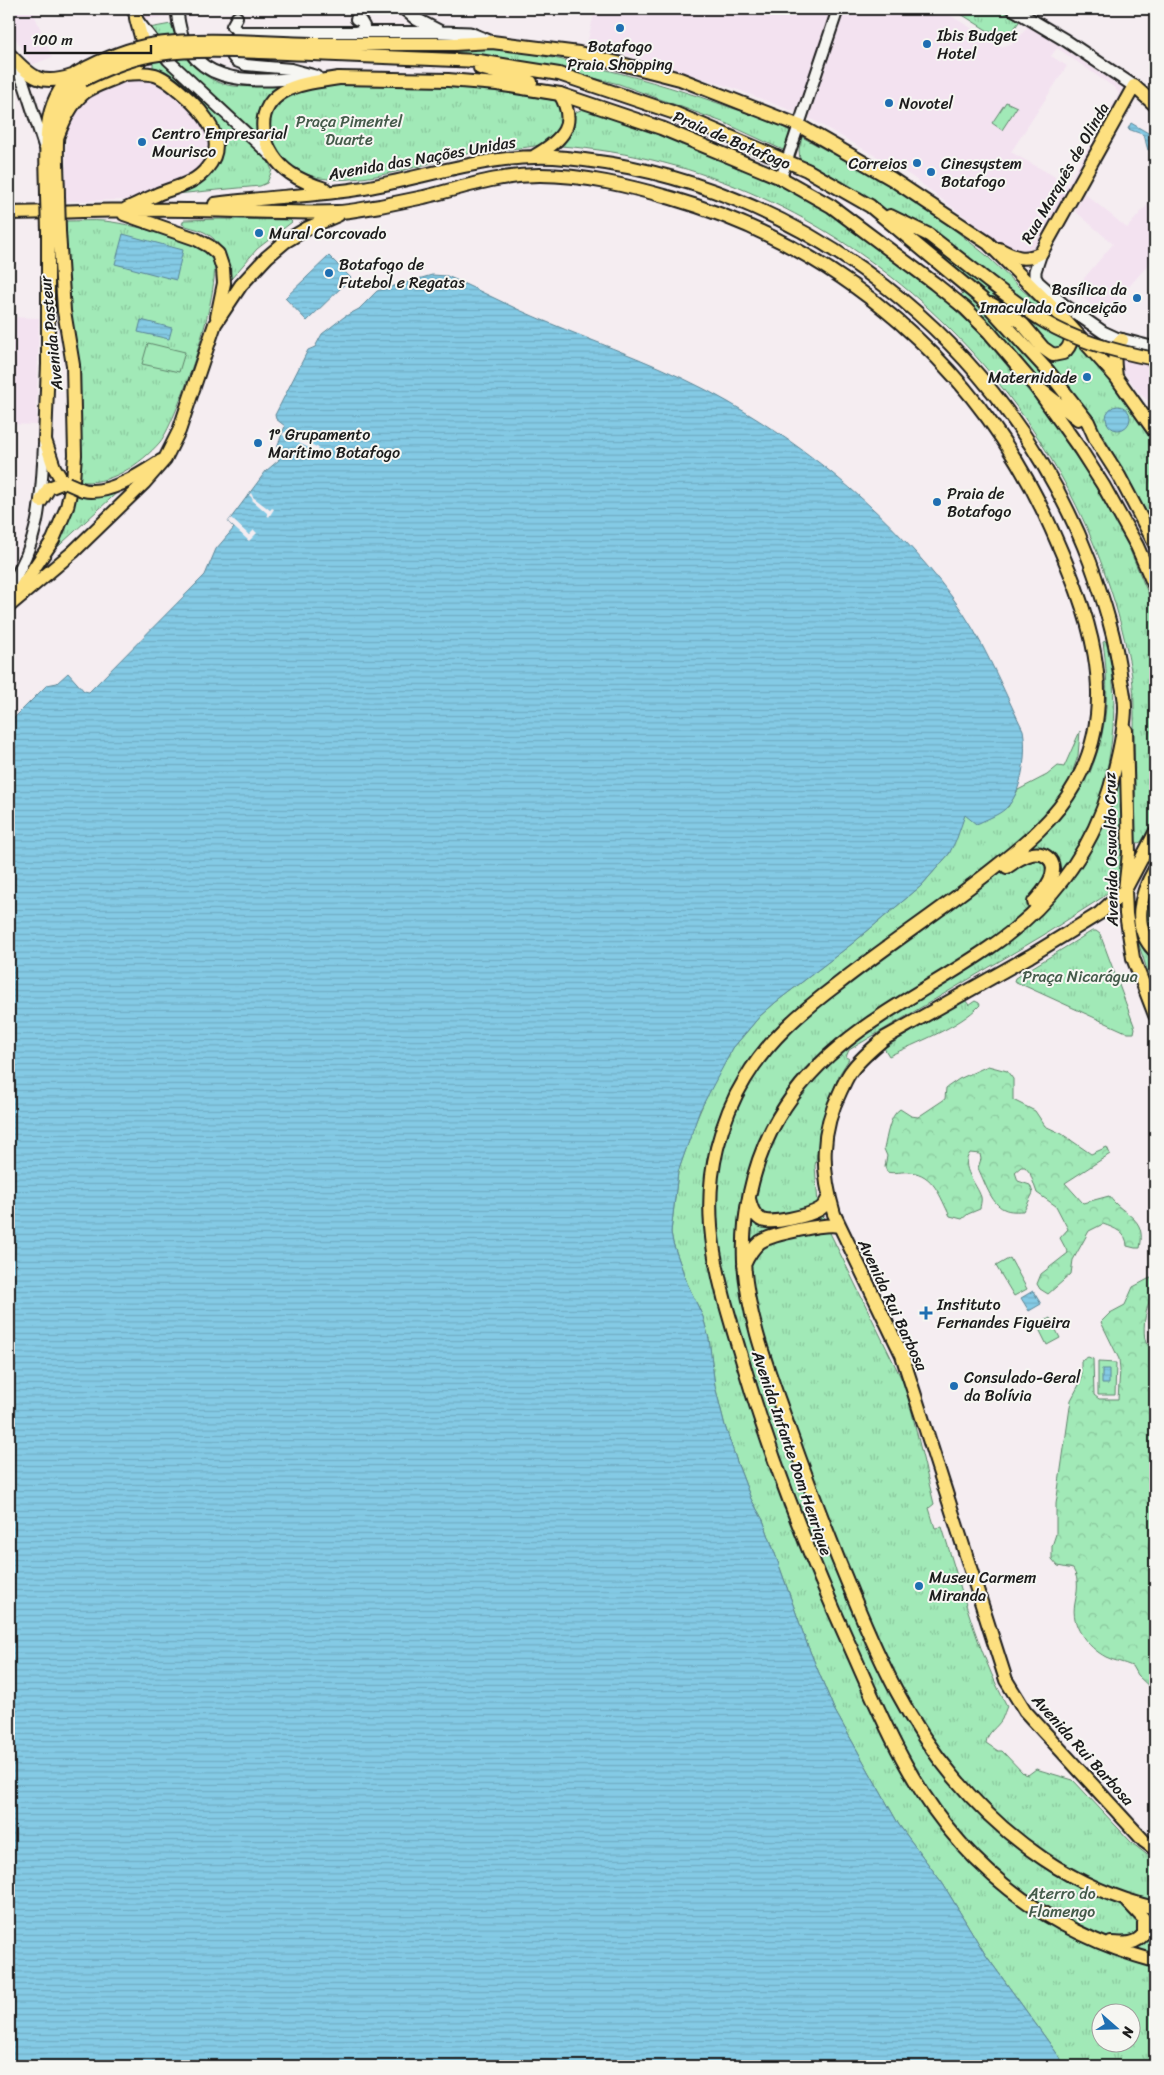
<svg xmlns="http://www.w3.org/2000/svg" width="1164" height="2075" font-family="Sriracha,sans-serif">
  <defs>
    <pattern id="grass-tufts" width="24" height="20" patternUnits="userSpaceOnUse" patternTransform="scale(1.25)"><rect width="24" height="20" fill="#a1e9b7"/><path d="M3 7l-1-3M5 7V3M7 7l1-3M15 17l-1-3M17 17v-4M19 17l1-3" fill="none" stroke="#8ac79d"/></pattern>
    <pattern id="forest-crowns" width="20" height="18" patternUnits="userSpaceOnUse" patternTransform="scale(1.25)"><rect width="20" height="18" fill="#a1e9b7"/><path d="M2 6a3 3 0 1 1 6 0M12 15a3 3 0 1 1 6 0" fill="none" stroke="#8ac79d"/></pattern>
    <pattern id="water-rules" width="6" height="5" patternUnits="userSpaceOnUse" patternTransform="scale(1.25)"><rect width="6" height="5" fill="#84cae5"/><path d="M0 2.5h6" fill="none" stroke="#71adc4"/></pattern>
  </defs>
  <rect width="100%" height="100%" fill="#f5edf1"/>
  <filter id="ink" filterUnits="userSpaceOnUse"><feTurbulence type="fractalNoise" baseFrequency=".02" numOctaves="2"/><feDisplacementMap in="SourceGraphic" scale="10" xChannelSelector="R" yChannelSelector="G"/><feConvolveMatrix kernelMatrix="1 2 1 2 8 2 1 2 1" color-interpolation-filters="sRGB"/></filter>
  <g filter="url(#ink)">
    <path fill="#f3e2f0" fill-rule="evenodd" d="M9,9h23l20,48 -20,8 -23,-37z
      M139,9h32l-5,8 -20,2 -3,-2z
      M595,9h236l-32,100 -4,3 -62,-24 -143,-45 -2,-3z
      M844,9h96l62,38 14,-5 11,-15h4l90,60 1,8 -90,164 -20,-7 -101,-76 -102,-58zM1057,48l58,40 4,6 -51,90 -57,-32 56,-86 -16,-10z
      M144,78l12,4 27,16 27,35v22l-21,25 -60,20 -63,1v-57l2,-17 2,-7 12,-20 38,-20z
      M1084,193l43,35 28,-32v61l-51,58 -30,-25 39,-46 -38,-33z
      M9,317l30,1 -2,83 -2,2 2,3v19l-28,-1z
      M1119,358l36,6v42l-15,-12 -18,-24z"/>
    <path fill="url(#grass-tufts)" stroke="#5e826a" fill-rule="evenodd" d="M953,9h46l19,11 1,2 -11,15 -7,2z
      M171,24c10,29 30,59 63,62 17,2 35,-1 51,-1l-27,48 -13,-7 -73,-69 -23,-29z
      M473,45c89,11 175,33 259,63 17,6 45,13 59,24l-5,17 -3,1 -58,-27 -106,-39c-74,-19 -150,-25 -225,-35z
      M160,58l107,101 5,11 -5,13 -7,3 -84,8 23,-12 20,-44 -66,-69v-9z
      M316,84l146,1 95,16 6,11c-3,13 -6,25 -19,31 -11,6 -48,6 -63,8 -48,9 -114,35 -161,27 -30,-5 -65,-39 -46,-71 8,-14 28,-18 42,-23z
      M583,109l68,21 123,50 50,28 50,35 60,48 43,39 65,77 47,69 33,55 33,79v209l-14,23 -3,1 -3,-2c0,-34 0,-68 -1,-101 0,-25 1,-51 -4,-75 -52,-273 -290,-500 -570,-519l9,-11 7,-23z
      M802,137l114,62 70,56 34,33 42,37 4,19 -8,5 -8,-2 -25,-27 -43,-28 -71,-58 2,-3 122,81 -146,-99 -89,-51 -1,-13z
      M219,219l71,1 2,2 -35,27 -26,30 -2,-1c-2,-19 -7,-37 -25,-46 -7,-4 -16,-4 -22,-8l2,-4z
      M66,221c13,0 26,-1 38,0 20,2 40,8 60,13 9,2 20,4 29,7 5,2 15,9 18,14 17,20 -34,166 -51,187 -19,22 -52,45 -83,39l-9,-184z
      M964,292l85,86 18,21 -7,1 -23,-20 -78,-83z
      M1008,318l37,36 34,-13 52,65 24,40v81l-55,-97 -51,-66z
      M122,488l-72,66 22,-59 23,2z
      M1106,641c12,47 9,92 -1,138l17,6 -1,88 -5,10 -13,14 -61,39 -193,114 -3,7 3,2 -10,16 -15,41 -9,50 3,38 13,31 75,153 28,116 -5,4 6,20 7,-1c19,60 35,123 65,179 -2,4 -3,9 -5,13 -5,9 -15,13 -16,24l12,8h4l22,23 4,1 8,-6 37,11 59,63 23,18v205h-89l-81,-112 -42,-70 -44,-59 -65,-116 -27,-65 -44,-124 -12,-21 -13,-34 -13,-39 -10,-40 -6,-47 -6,-22 -16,-34 -14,-40 -2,-11 7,-60 17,-49 13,-30 25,-45 27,-32 16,-14 77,-59 68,-57 28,-32 16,-40 3,2 40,-9 10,-17 29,-15 11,-9 6,1 16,-36 -2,25 -5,14 16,5c19,-46 21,-84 14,-133zM1102,2012h30v30h-30z
      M1155,882v57c-11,-18 -10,-39 0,-57z
      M1092,931h4l4,3 35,94 -1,5h-6l-114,-52 1,-3z
      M1136,936h2l6,15 11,11v32z
      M965,1000l4,5 6,-4 4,2 1,2c-20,22 -65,38 -91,51l-5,-8z"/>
    <path fill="url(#forest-crowns)" stroke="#5e826a" d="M988,1066l19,5 6,8v21l22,11 10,15 17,8 29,20 16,-7 3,7 -45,29 18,20 26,-7c15,21 38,20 31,52h-5l-8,-2c0,-14 -13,-18 -24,-22l-14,7 -16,29 -2,14 -23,20 -8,-5 -3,-5 4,-10 27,-21 -8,-15 8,-9 -12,-23 -19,-13 -7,-20 -5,-6h-4l-6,5 3,9 12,4 3,8 -9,18c-6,0 -14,1 -20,-2 -13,-5 -20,-29 -26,-41l3,-9 -1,-5 -10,-1c-11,14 7,31 11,44 1,4 -1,9 -1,12l-12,5 -6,5 -12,-3c-10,-19 -16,-42 -40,-44 -8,-1 -15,2 -23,0l-2,-5 2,-11 -3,-7c3,-12 5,-33 16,-40l11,7 7,1 27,-18 1,-11 13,-9z
      M1150,1278l5,2c0,8 -3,12 -5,19 -5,13 -8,32 -4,44l8,5 1,7v176c-6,8 -8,17 -5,26l5,4v131l-18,-17 -5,-9c-9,-4 -18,-5 -26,-9 -19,-10 -36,-32 -31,-54 2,-12 5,-22 -2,-34l-15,-3 -6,-7v-13l4,-12v-30l15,-104 10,-19v-20l7,-4 5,2 1,36 5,4h19l2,-29 -1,-11 -18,-37 9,-9 15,-8 8,-18z"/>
    <path fill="#a1e9b7" stroke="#5e826a" d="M1006,102l11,5 -15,23 -10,-7z
      M148,343l37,9 -6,20 -37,-8z
      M1010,1258l17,31 -13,7 -18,-30z
      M1050,1318l10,20 -13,7 -10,-20z
      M1098,1362l18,1 -1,32h-17z"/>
    <path fill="url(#water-rules)" stroke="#5a8495" d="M1131,123l24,14 -1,12 -6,1c-6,-19 1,-13 -20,-21z
      M123,234l60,16 -7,30 -61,-16z
      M329,256l22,22 -44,43 -22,-23z
      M432,275l15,1 9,4c29,13 57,28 86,40 62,26 128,48 186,82 86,49 164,115 224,195 30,40 49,88 71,133 4,20 0,58 -14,75 -7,9 -20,13 -30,18l-3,1 -11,-9 -8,23 -8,16 -28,32 -68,57 -77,59 -16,14 -27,32 -33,62 -22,62 -7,60 2,11 14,40 16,34 6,22 6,47 10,40 13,39 13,34 12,21 44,124 27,65 65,116 44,59 42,70 81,112h-1057v-1343l38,-38 10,-2 11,-10 16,18 5,1 116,-117 11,-26 18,-21 -6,-6 38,-51 13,-11 -3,-10 9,-24 -9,-7 -1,-4 33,-65 7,-3 7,-13 22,-17 15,-8 18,-18z
      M141,320l31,8 -3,11 -31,-7z
      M1106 418a12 12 0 1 1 24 0a12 12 0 1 1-24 0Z
      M1033,1291l8,13 -12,7 -8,-13z
      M1102,1369h7v15h-7z"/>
    <path fill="#f5edf1" d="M284,432l35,16 -3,8 -3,-1v-5l-31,-15z
      M251,493l2,4 17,13 2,-2 2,1 -5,8 -2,-2v-2l-15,-13 1,-1 -4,-4z
      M231,518l18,17 5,-5 3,3 -8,8 -21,-19z"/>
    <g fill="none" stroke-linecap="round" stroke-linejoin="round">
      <defs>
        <path id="tertiary" d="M132,9l4,9 32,42 102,95
          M237,17l-5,9 7,6
          M355,32l7,-2 2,-4 -3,-5 -5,-2
          M13,61l11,23 20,62
          M317,76l-26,-7 -45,-4 -10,-4 -4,-5v-16l7,-8h201
          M781,178l57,-169
          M9,588c32,-50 32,-87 35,-144"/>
        <path id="secondary" d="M177,9c6,82 77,73 137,68
          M404,9l12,10 25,13 29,1 22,9
          M1013,9l52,31 69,46
          M1041,253l-6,18v6l3,5 26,23 39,27 13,6 39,10"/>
        <path id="primary" d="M312,44h142l38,-2 87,11 101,26 120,47 92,53 96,64 74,74 54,60 39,55
          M313,54l166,7 80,13 113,38 38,16 97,42 63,36 112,93 66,72 40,51 8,18 23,36 36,68
          M11,56c21,22 30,30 61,20
          M480,68l51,14
          M339,78l109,2 49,4 63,10 101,34 120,50 50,28 103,77 31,25 24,24 46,54 45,63 23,36 34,61 18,41
          M47,196c0,-40 -9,-97 30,-123
          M58,196c0,-38 -10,-92 25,-116
          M890,216l39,19 59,46
          M48,231v133l-3,76 9,27 6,10 7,6
          M999,249c15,8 26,13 42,4l93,-167 21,19
          M991,304l29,17 23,27 10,7 10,-2c9,-7 10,-16 4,-26
          M1116,377c-1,-12 -5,-28 6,-37
          M1041,390l37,29
          M83,490c25,6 58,-16 78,-29
          M41,501l8,-13 15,-6
          M12,601l41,-61 14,-33 6,-27 2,-25 -2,-90 -9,-54 -5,-80
          M1126,730l3,123 -4,37 1,24 7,44 22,57
          M1155,833l-30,57 -25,23 -70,43 -145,82c-12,10 -24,20 -33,32 -5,6 -8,14 -11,20 -21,42 -20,80 -7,124l68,141 104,325 19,31 119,130 11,8
          M1155,869c-15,25 -24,59 0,82"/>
        <path id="trunk" d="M124,74c10,-1 21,-2 31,1 10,3 20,12 28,19 20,17 47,47 24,74 -12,16 -32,19 -49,26 -11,5 -21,10 -32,15
          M58,135c6,-15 13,-31 26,-42 17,-14 54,-15 59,-41 1,-10 -5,-24 -7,-34
          M535,156c27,-16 43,-31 25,-62
          M325,189c-12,-4 -24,-8 -35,-16 -26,-18 -41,-61 -7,-81 16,-9 37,-11 56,-14
          M215,204c49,-7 100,-8 149,-16 68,-12 132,-37 202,-30 234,21 441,185 524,404 14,39 26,77 31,118 2,9 4,18 4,27 0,23 -9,59 -15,81 -20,67 -63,121 -121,160 -81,56 -169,88 -217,181 -20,40 -30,87 -28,132 3,58 27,116 46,171 20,56 41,111 64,166 26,63 54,125 99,178 53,64 121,113 202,132
          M9,213c59,-1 119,-4 178,-3 50,0 99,4 149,2 15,0 29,-4 44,-6 14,-3 29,-6 44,-9 41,-10 72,-22 116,-22 44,0 89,11 131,23 170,49 309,169 380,330 36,81 72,171 24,256 -20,36 -50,60 -82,85 -50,40 -104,75 -155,115 -36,27 -70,56 -93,95 -13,21 -22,45 -28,69 -19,77 5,144 27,218 28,95 64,187 105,278 18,40 35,82 57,121 55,100 139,166 249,196
          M124,214l72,25 13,7 9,8 5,15 1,14 -7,34
          M9,606l64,-54 71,-69 21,-24 14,-28 36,-107 26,-39 26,-28 19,-16 22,-13 30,-13
          M1007,867c7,-5 16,-11 25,-13 5,-1 11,0 15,3 16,12 -4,35 -13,45
          M749,1199c2,8 4,15 11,20 10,7 50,-4 60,-10 5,-3 7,-8 9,-13
          M744,1265c4,-9 9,-17 16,-23 12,-8 65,-19 79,-16
          M1111,1943c12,1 26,2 33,-10v-14l-16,-17"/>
      </defs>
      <use href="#tertiary" stroke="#1c1c1c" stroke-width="14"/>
      <use href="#secondary" stroke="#1c1c1c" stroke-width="15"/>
      <use href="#primary" stroke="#1c1c1c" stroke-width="16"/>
      <use href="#trunk" stroke="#1c1c1c" stroke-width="16"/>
      <use href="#tertiary" stroke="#f6f6f2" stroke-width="10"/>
      <use href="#secondary" stroke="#f6f6f2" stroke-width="11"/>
      <use href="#primary" stroke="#fde080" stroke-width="12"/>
      <use href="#trunk" stroke="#fde080" stroke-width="12"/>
      <defs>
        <path id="primary-bridge" d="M77,73c24,-13 51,-25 79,-29 48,-7 107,-1 156,0
          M83,80c24,-12 50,-23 76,-26 47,-7 106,-1 154,0
          M47,196l1,35
          M58,196l1,35
          M988,281c18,14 37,29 57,41 33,20 72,30 110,37
          M67,483l16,7"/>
      </defs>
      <use href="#primary-bridge" stroke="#1c1c1c" stroke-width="16" stroke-linecap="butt"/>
      <use href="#primary-bridge" stroke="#fde080" stroke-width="12"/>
    </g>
  </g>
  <g fill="#1f6fb2" stroke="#f6f6f2" stroke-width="2">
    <circle cx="620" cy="28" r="5"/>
    <circle cx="927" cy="44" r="5"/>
    <circle cx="889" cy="103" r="5"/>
    <circle cx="142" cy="142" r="5"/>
    <circle cx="917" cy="163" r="5"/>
    <circle cx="931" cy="172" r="5"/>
    <circle cx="259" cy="233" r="5"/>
    <circle cx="329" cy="273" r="5"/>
    <circle cx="1137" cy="298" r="5"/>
    <circle cx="1087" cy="377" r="5"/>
    <circle cx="258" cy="443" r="5"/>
    <circle cx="937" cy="502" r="5"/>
    <path d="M923.5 1305.5h5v5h5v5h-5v5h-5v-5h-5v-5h5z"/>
    <circle cx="954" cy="1386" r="5"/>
    <circle cx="919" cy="1586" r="5"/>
  </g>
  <g text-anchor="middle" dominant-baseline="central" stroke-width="4" stroke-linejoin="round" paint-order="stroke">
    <g font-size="16" fill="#1c1c1c" stroke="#f6f6f2" text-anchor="start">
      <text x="937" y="35">Ibis Budget<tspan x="937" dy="18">Hotel</tspan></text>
      <text x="620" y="46" text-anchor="middle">Botafogo<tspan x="620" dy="18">Praia Shopping</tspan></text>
      <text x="899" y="103">Novotel</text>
      <text x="152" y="133">Centro Empresarial<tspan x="152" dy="18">Mourisco</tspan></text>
      <text x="907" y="163" text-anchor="end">Correios</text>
      <text x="941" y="163">Cinesystem<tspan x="941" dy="18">Botafogo</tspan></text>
      <text x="269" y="233">Mural Corcovado</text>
      <text x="339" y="264">Botafogo de<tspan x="339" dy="18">Futebol e Regatas</tspan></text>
      <text x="1127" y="289" text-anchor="end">Basílica da<tspan x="1127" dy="18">Imaculada Conceição</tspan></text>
      <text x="1077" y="377" text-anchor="end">Maternidade</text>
      <text x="268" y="434">1º Grupamento<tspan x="268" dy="18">Marítimo Botafogo</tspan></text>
      <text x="947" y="493">Praia de<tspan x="947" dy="18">Botafogo</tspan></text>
      <text x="937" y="1304">Instituto<tspan x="937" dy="18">Fernandes Figueira</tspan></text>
      <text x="964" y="1377">Consulado-Geral<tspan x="964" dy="18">da Bolívia</tspan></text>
      <text x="929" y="1577">Museu Carmem<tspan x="929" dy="18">Miranda</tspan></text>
    </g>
    <g font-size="16" fill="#445a4a" stroke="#f6f6f2">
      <text x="349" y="121">Praça Pimentel<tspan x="349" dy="18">Duarte</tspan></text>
      <text x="1080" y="976">Praça Nicarágua</text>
      <text x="1062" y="1893">Aterro do<tspan x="1062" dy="18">Flamengo</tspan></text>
    </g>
    <g font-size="16" fill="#1c1c1c" stroke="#f6f6f2">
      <text transform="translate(732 140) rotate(23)">Praia de Botafogo</text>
      <text transform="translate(422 158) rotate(-10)">Avenida das Nações Unidas</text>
      <text transform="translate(1065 173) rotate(-60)">Rua Marquês de Olinda</text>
      <text transform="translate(51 333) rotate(-96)">Avenida Pasteur</text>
      <text transform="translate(1111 849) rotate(-91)">Avenida Oswaldo Cruz</text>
      <text transform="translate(893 1305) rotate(65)">Avenida Rui Barbosa</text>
      <text transform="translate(792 1453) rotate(71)">Avenida Infante Dom Henrique</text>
      <text transform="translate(1083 1750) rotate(48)">Avenida Rui Barbosa</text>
    </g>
  </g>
  <rect width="1164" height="2075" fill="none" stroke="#f6f6f2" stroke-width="30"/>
  <rect x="15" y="15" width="1134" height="2045" fill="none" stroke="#1c1c1c" stroke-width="2" filter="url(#ink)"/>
  <g transform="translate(1116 2028) rotate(110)"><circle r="24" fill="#f6f6f2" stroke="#9f9f9c"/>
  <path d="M0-4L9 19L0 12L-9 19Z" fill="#1f6fb2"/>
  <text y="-8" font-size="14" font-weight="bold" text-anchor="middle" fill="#1c1c1c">N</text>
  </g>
  <path d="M25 45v8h126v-8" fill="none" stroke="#1c1c1c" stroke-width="2.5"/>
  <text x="32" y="45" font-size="15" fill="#1c1c1c" stroke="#f6f6f2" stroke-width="4" paint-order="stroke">100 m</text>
</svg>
